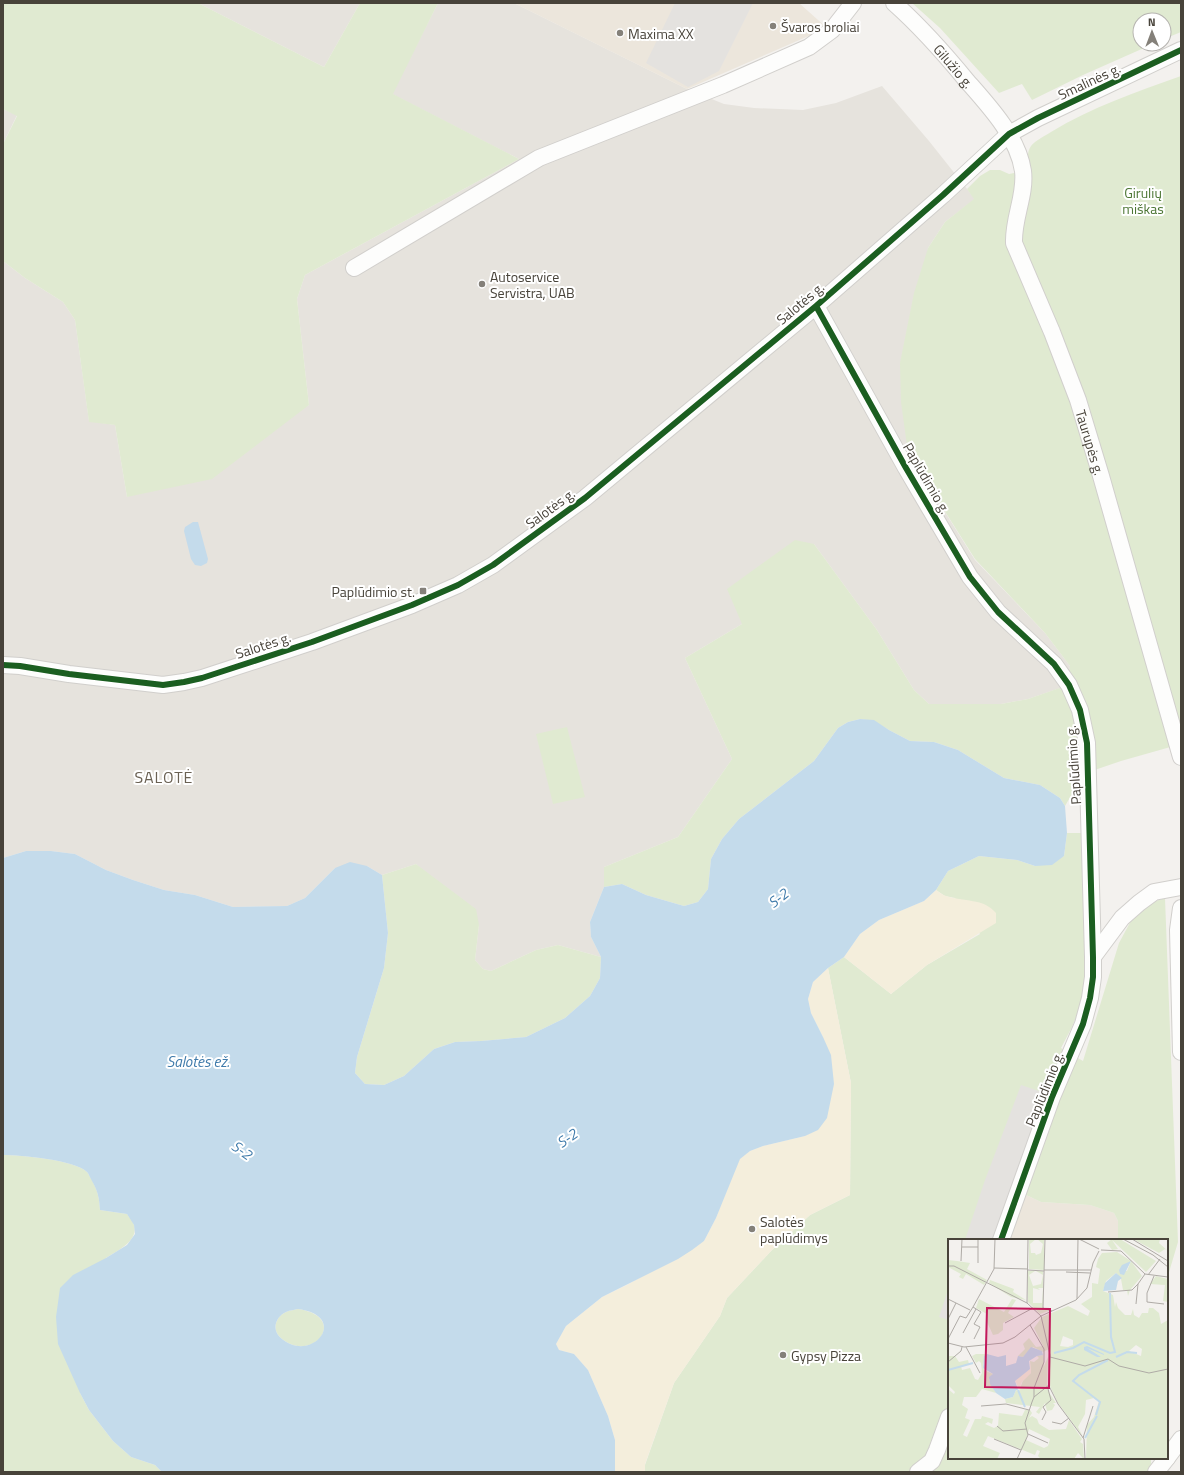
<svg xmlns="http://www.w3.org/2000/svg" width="1184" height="1475" font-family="'Titillium Web',sans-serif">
  <rect width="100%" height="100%" fill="#f3f1ee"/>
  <path fill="#e6e3dd" d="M198,3h162l-36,64z
    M438,3h76l173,86 37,15 30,4 49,2 33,-7 46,-17 47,55 46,58 -30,23 -17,26 -20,205 67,107 70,73 25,33 -1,19 -41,14 -27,5h-72l-15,-14 -37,-60 -63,-86 -72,80 -57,34 47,101 -54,78 -74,30v20l-14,35 1,15 10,20 -43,-12 -22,5 -45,21 -8,-2 -8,-9 4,-35 -63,-61 -34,11 -15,-9 -32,2 -30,30 -18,8 -54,1 -38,-12 -31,-5 -31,-10 -27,-10 -31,-16 -24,-3h-25l-23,7v-597l22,17 38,24 12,18 14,101 26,4 12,72 182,-92 -12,-106 8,-24 214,-116 -127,-65z
    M3,109l14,6 -14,29z"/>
  <path fill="#ece6dc" d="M514,3h285l28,25 -140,61z
    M1024,1194l17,8 49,3 24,8 4,8v19h-111z"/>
  <path fill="#e0ead1" d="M3,3h195l126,64 36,-64h78l-45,91 126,65 -214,116 -8,24 12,106 -97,74 -85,18 -12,-72 -26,-3 -14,-102 -12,-18 -38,-24 -22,-17v-117l14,-28 -14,-7z
    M912,3h269v29l-17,7v-19h-24v24h13l-70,31 -51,25 -10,-16 -23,9 -59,-65z
    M1181,76v668l-60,17 -41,14 -7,9 -1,10 -7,12 -5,-8 -20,-13 -36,-7 -46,-28 -24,-8 -24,-1 -21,-11 -15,-9 -14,-2 -12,3 -10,6 -24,33 -75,58 -17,20 -11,20 -3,30 -10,13 -14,4 -38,-11 -24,-11 -18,3v-20l74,-30 54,-78 -47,-101 57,-34 -15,-35 68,-49 19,4 63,86 37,60 15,14h72l27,-5 40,-14 2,-19 -25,-33 -70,-74 -67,-106 -7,-51 -1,-39 14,-70 14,-45 17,-26 29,-23 -7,-10 13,-13 10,-6h10l9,4 20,-4c-1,-8 -3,-17 2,-24 5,-6 14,-10 20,-14 41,-25 85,-40 130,-56z
    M567,727l18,70 -32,7 -17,-70z
    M1067,833h16l3,136 -6,39 -8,19 -11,21 22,13 36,-118 14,-26 20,-15 12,-4 13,344 -11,37v-39h-49v-19l-4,-8 -24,-8 -49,-3 -17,-8 -17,46h-58v218h202v14h-506v-7l29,-82 46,-67 7,-18 45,-48 38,-35 40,-20 1,-112 -23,-115 16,-11 47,37 36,-29 53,-31 -25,-36 -10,-2 -9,-6 12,-19 31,-15 38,4 18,6 29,-10z
    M416,864l60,45 3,16 -4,35 8,9 8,2 45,-21 22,-5 43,12 -1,21 -10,18 -25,22 -39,19 -45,4 -26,1 -21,7 -30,27 -20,9 -19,-1 -10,-11 2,-16 27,-89 4,-35 -6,-58z
    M3,1155c17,0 72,5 84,17 2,2 3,6 5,8 6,12 7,17 8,30l27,4c2,3 6,7 7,11 5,16 -17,26 -28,33l-26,135 9,17 24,31 18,16 24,8 7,7h-159z
    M298,1309c52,8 15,55 -16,30 -11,-8 -7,-22 4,-27 4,-2 9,-2 12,-3z"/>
  <path fill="#f4eedc" d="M936,890c3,2 7,5 10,6 17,6 38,2 50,17v10l-69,42 -36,29 -47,-37 16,-23 19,-14 45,-19z
    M828,968l23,115 -1,112 -40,20 -38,35 -45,48 -7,18 -46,67 -29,81v8h-30v-32l-7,-24 -20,-46 -14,-16 -15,-4 -3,-6 10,-18 36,-29 25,-12 77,-44 12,-23 23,-59 11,-8 13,-5 42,-10 18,-99 -12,-24 -3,-14 5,-17z"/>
  <path fill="#e4e2df" d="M675,3h78l-34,68 -31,16 -42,-24z
    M1021,1085l24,8 -50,147h-30l20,-60z
    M949,1287v33l-10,-3z"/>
  <path fill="#c4dbeb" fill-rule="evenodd" d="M193,522h5l10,37 -1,4 -6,3 -6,-1 -4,-6 -7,-28 1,-4z
    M860,719l14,1 15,10 21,11 24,1 24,8 46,28 36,7 20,13 5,8 2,27 -3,23 -12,9 -17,1 -18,-6 -38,-4 -31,15 -12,19 -12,11 -45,19 -19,14 -16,23 -16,11 -15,14 -5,17 3,14 12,24 8,18 3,29 -7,34 -9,12 -13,6 -42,10 -13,5 -10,8 -24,59 -12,23 -12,9 -14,9 -76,38 -36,29 -10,18 3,6 15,4 14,16 20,46 7,24v32h-453l-7,-7 -24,-8 -18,-16 -24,-31 -9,-17 -22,-49 -2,-27 4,-29 13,-13 33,-17 21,-13 8,-11 -1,-9 -7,-11 -27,-4c-1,-13 -2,-18 -8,-29 -2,-3 -3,-7 -5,-9 -12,-12 -67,-17 -84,-17v-297l23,-7h25l24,3 31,16 27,10 31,10 31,5 38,12 54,-1 18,-8 30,-30 15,-6 17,4 15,9 6,58 -4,35 -27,89 -2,16 10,11 19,1 20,-9 30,-27 21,-7 26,-1 45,-4 39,-19 25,-22 10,-18 1,-21 -10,-20 -1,-15 14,-35 18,-3 24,11 38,11 14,-4 10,-13 3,-30 11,-20 17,-20 75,-58 24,-33 10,-6zM298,1309c52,7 15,55 -16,30 -11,-8 -7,-22 4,-27 4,-2 9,-2 12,-3z"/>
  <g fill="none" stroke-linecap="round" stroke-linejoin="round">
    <defs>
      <g id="minor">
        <path id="s1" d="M894,3c27,24 50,50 73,78 22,25 51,56 56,90 3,24 -10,47 -9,72l38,89 26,68 23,76 80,281"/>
        <path d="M354,268l185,-110 184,-73 86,-38 23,-17 21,-27"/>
        <path d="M816,306l90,162 64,109 28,35 56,52 15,21 11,25 7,33 6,214v20l-3,21 -7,26 -31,73 -51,143"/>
        <path d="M3,665l17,1 49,8 94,11 21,-3 18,-4 110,-36 100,-37 46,-20 35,-20 92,-67 231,-192 127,-111 66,-61 29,-16 143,-68"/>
        <path d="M1181,908l-3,22 3,122"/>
        <path d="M1093,957l29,-39 17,-15 15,-11 27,-5"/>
        <path d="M1167,1458l14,-19"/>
        <path d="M918,1472l14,-11 5,-11 12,-33"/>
        <path d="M1156,1472l11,-14"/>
      </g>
    </defs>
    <use href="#minor" stroke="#d1cfcc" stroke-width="18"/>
    <use href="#minor" stroke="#fdfdfc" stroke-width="16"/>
    <defs>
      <path id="cycleway" d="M816,306l90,162 64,109 28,35 56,52 15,21 11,25 7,33 6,214v20l-3,21 -7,26 -31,73 -51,143
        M3,665l17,1 49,8 94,11 21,-3 18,-4 110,-36 100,-37 46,-20 35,-20 92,-67 231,-192 127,-111 66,-61 29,-16 143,-68"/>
    </defs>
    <use href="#cycleway" stroke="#fff" stroke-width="8"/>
    <use href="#cycleway" stroke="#1b5e20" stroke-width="6"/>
  </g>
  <g fill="#848079" stroke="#fff" stroke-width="1.5">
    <circle cx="773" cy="26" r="4"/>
    <circle cx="620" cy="33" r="4"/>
    <circle cx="482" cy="284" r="4"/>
    <rect x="419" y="587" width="8" height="8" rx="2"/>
    <circle cx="752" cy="1229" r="4"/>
    <circle cx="783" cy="1355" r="4"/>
  </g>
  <g text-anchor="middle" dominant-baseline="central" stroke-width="4" stroke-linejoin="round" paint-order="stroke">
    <g font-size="14" fill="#48433a" stroke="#fff" text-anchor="start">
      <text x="781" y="26">Švaros broliai</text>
      <text x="628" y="33">Maxima XX</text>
      <text x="490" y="276">Autoservice<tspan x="490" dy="16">Servistra, UAB</tspan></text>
      <text x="415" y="591" text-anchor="end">Paplūdimio st.</text>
      <text x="760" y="1221">Salotės<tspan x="760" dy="16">paplūdimys</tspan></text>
      <text x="791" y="1355">Gypsy Pizza</text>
    </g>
    <g font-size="14" fill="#48433a" stroke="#fff">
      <text stroke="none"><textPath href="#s1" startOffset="87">Gilužio g.</textPath></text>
      <text transform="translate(1089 81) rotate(-25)">Smalinės g.</text>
      <text transform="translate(800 303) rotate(-40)">Salotės g.</text>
      <text stroke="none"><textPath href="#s1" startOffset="501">Taurupės g.</textPath></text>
      <text transform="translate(927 478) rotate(60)">Paplūdimio g.</text>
      <text transform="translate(550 508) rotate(-36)">Salotės g.</text>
      <text transform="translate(263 645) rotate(-18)">Salotės g.</text>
      <text transform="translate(1073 765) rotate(-94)">Paplūdimio g.</text>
      <text transform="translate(1044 1089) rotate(-68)">Paplūdimio g.</text>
    </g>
    <g font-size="14" fill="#4b7533" stroke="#fff">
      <text x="1143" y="192">Girulių<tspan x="1143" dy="16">miškas</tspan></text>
    </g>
    <g font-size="15" font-style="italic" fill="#3e7aaa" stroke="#fff">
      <text transform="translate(778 898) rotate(-38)">S-2</text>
      <text x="198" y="1061">Salotės ež.</text>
      <text transform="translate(567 1138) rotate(-35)">S-2</text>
      <text transform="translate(242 1150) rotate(35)">S-2</text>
    </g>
    <g font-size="16" letter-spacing="1" fill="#6a6153" stroke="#fff">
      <text x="164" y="777">SALOTĖ</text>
    </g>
  </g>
  <g transform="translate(948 1239)">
    <rect width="220" height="220" fill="#f3f1ee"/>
    <path d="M81,0h7l-6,5 1,9h4l1,2 5,-2 2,-9 -6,-5h7v31l-15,-1zM164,0h8l36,22 -10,11 -34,-32 6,9 -6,1 -5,-7zM185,0h27l-1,4 9,8 -3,-2 -6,4zM169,13l14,9 -12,9 8,1 4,-10 11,15 -12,14 -2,6 -1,-6h-4l-2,-11 -5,-6 -10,8 -3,10 10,4 2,12 1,-5 2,6 7,7h6l2,-6 1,6 5,3 3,-5h6l1,-5h4l6,5 2,11 7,-4 -1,139h-81l1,-34 7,-8 5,-16 -5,-3 -8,2 -1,14 -7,13 5,10 -25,-34 -8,-17 -1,-37 -6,3 -10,-5 -10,10 -5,-1 7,-7 -2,-5 6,-6 7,9 7,-1 -9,-18 8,-11 26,-11 20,10 2,-5 -9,-7 11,-7v-14l6,1 2,-15 -4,-2 2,-8 4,-6zM115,97l10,4v5l-5,2 -8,-1zM188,106l6,4 -1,7 -12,-5zM9,17v5l13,2 -3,6 20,11 -3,5 -18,-11 -3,5 -4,-2 2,-3 -13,-7v-7l9,1zM80,32h7l-6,4 4,11 8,-2 2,-9 -7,-4h7v38l8,1 -11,4 -12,-12zM85,49l7,2 -2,-2h5l-1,15h-9zM208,37l12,3v23l-5,-1 2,-16 -15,-1zM42,41l24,9 -1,3 13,8 -15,-3 -22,-14zM31,60l25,13 8,-13 4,1 -8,13 6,4 -11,6v7l-5,4 -5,1 -6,-13v-8l-11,-6zM28,115h10l-3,11 1,5 9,4 -4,6 7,13 -14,-4 -6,8h-12l-2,8 6,4 -3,9 5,2 -7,15 4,2 8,-18h6l1,-3 11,3 -1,5 -4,-2 -3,2 9,4 4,-2 1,-13 23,3 3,-6h5l2,3 -3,5 3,-2 5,3 2,5 10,6 17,-1 3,-9 13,19 -2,3 3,2 1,15 -6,-6 -4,6h-33l-3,-3 2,-5 -3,-1 -2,5 -47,-19 -5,10 17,7 -3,6h-49v-70l6,5 1,-2 -7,-7v-29h7l4,6 9,-2 1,4 -8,2 1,4 8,-2 5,11 3,1 4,-7 -1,-10 -2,-2 -3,2 -4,-7zM81,190l21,10 -2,7 -4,2 -18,-8zM95,116l1,11 4,-9 -1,32 9,14h-3l2,2 -3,5 -5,1 -2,-8 -6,11 -3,-2 4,-5 -34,-4 -1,-4 8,-2 3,-7 3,1 5,-13 7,-5 -1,-12 4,1 5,-4 -2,-2z" fill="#e0ead1" fill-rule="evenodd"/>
    <path d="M82,122l1,12 -10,10 -1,8 -5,-11 15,-11z" fill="#f4eedc"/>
    <path d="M183,22l-7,14 -4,-1 -1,-4 3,-5zM168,34l6,5 -4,3 -2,9 -13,1 2,-8zM139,107l17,8v1l-17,-7 14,9h-4l-13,-7v-3zM83,108l11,4 1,4 -6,1 -8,5 1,8 -15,12 3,9h-2l-3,7 -8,2 -9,-6 -6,-9 -1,-7 4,-3 -10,-6 1,-12 3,-2 11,3 8,-2v11l10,-3 2,-7 5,1z" fill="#c4dbeb"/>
    <path fill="none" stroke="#c4dbeb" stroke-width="2" d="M106,114l19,-5 11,-6 26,11 5,-1 -4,-15 -1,-44M168,118l11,-5 10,1M0,131l25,-7M70,151l7,17M148,176l4,-13 -27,-21 6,-6 29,-15M137,199l12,-22"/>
    <path fill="none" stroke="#afaba6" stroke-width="1" d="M97,0l-2,69 9,3M131,0l20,10M175,0l30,16 15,12M184,0l36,22M14,8h16M153,11l20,1 24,23 23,3M13,22l1,-22M30,24v-24M0,27h6l73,37 14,13M46,29l34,1M80,31l16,1M96,31h47M118,33l24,1M200,36l12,-16M206,37l-7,17v9l17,2M160,53l24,-2 6,-6M0,60l22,11M129,60l1,-60M79,64l1,-64M188,65l2,-20 7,-10M25,68l8,5 -7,12 6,3 -6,12M93,77l9,39 -1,31 9,18 26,35 1,20M0,80l8,-16M57,84l28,-15M82,86l14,24v13l-10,26v9M15,94l13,-24M0,100l12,-23 6,2 7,-11 21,-38 1,-30M0,104l16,4 39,-4 12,-6 26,-21 35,-16 11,-12 6,-25 6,-12M18,108l14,26M102,118l35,9 23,-7 11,7 30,7 19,-4M0,123l13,-11 1,-4M33,167l25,-2 23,6M94,181l4,-8 -3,-5 8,-7 -3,-11M104,183l9,2 8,-6M49,187l6,5 24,-2M80,195l20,9M135,199l10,-32M46,200l27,11M69,220l11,-24 -3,-12 7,-21 2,-5 15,-12"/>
    <path fill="#c2185b" fill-opacity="0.15" stroke="#c2185b" stroke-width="2" d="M39,69l63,1 -1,79 -64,-1z"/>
    <rect width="220" height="220" fill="none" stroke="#48433a" stroke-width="2"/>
  </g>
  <rect width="1184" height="1475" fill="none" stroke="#48433a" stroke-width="8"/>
  <g transform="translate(1152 32) rotate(359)"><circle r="19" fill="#ffffff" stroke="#b6b4b0"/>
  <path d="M0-3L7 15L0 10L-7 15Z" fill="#848079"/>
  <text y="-6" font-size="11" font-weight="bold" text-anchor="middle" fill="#48433a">N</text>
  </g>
</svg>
